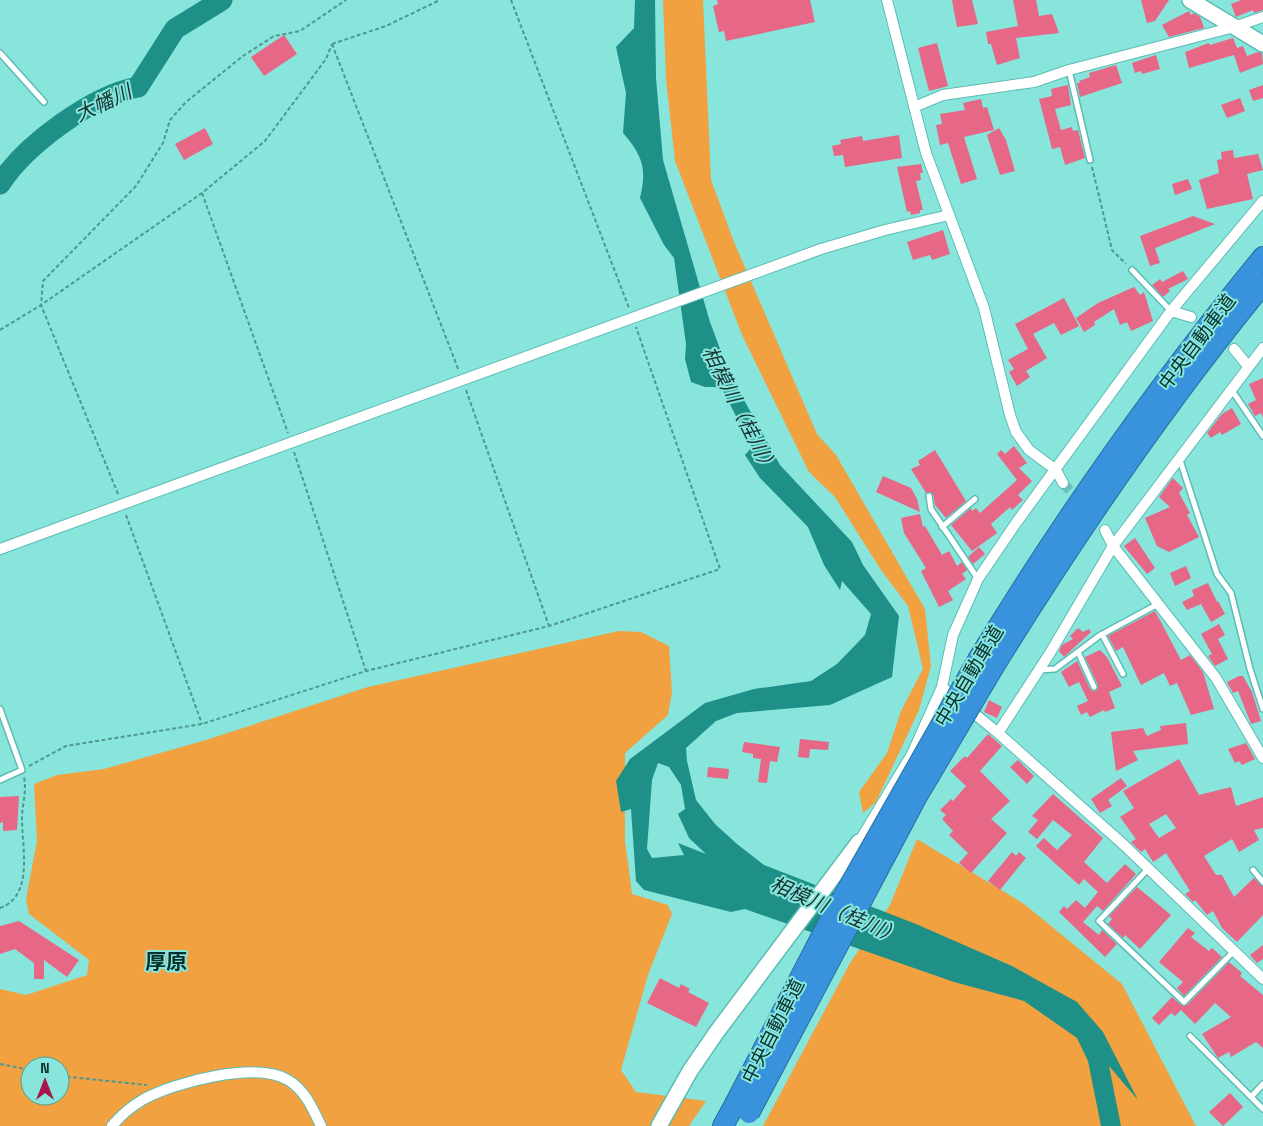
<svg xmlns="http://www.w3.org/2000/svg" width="1263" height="1126" font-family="'Space Grotesk','Noto Sans JP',sans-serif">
  <rect width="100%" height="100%" fill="#87e5dc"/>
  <path fill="#f1a140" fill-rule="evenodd" d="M663,0h40l8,180 23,62 83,192 19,21 89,154 6,57 -12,44 -43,92 -13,11 -4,-21 28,-39 14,-42 22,-42 -15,-63 -27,-36 -46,-73 -26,-25 -67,-137 -67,-174 -9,-82z
    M619,631l22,1 28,14 3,46 -4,23 -43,38v88l7,53 36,11 4,9 -24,61 -27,95 15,22 70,9 -17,25h-689v-137l26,6 61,-20 2,-15 -60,-46 -3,-15 11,-58 -3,-57 23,-9 47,-6 102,-29 162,-53zM30,1066h30v30h-30z
    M917,839l107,65 98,80 74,142h-433l87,-163 40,-58z"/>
  <path fill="#1e9088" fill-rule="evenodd" d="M635,0h20l1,78 7,82 47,162 19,51 51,92 72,77 11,23 36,51 -7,61 -62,28 -93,8 -21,8 -30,27 1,13 9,39 19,24 22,20 27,21 152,59 96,42 65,36 26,30 35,68 -29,-34 12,60h-20l-13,-65 -11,-23 -53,-37 -70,-19 -209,-73 -14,3 -87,-22 -8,-9 -5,-72 -10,3 -5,-31 14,-22 75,-56 49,-14 57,-8 26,-17 28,-29 6,-21 -29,-33 -2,9 -16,-25 -16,-38 -48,-49 -15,-23 7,-8 -31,-60h-16l-14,-5 -6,-23 1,-15 -12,-86 -10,-13 -24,-47c7,-29 3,-42 -17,-65l3,-40 -10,-46 18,-19zM658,763l11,4 12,18 4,24 -7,5 11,24 17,16 -28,-11 6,12 -32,3 -5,-9 5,-69z"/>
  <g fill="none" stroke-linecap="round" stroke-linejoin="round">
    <path stroke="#1e9088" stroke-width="21" d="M0,184c25,-39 93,-89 138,-97l37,-58 47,-29"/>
  </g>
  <path fill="#e76786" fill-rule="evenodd" d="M717,0h93l5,22 -89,19 -2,-10 -5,1 -6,-26 5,-2z
    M952,0h20l6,24 -21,3z
    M1013,0h23l3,16 13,-2 7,19 -43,5 4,20 -23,7 -6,-21h-3l-2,-12 32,-6z
    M1141,0h28l-14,21 -8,2z
    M1241,0h22v10l-9,3 -1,-3 -17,7 -5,-13z
    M1189,11l2,4 3,-2 6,4 4,11 -35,9 -7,-12z
    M284,35l13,19 -33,22 -13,-19z
    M1233,38l4,10 6,-2 4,10 11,-4 4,1 1,11 -23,9 -6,-18 -45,13 -4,-16 24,-9 1,2z
    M937,43l11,43 -19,5 -11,-43z
    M1156,55l4,14 -18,5 -1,-3 -6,2 -3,-10z
    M1116,65l6,18 -42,14 -3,-14h3l-1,-2 11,-4 -1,-4z
    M1068,85l3,20 -16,4 6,21 11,-3 1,4 5,-1 7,28 -20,7 -5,-18 -8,2 -13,-50 13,-3 -1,-7z
    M1263,85v13l-10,3 -4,-11z
    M1240,98l5,13 -18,7 -6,-13z
    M981,99l2,9 4,-1 7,23 -30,7 13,42 -16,5 -13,-41 -8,2 -4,-20 6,-1 -2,-10 25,-4 -2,-7z
    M205,128l8,16 -29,16 -9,-16z
    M999,128l7,12 9,31 -15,4 -13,-40z
    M899,135l3,23 -57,9 -2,-12 -9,1 -2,-10 9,-2 -1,-4 22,-4 1,5z
    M1233,150l1,8 24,-4 5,16 -16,4 6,25 -46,10 -8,-29 20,-7 -2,-13 5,-1 -1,-7z
    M921,164l2,9h-3l1,7 -5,1 7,29h-3v3l-9,2 -1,-4 -3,1 -10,-45z
    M1188,179l4,10 -17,6 -3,-11z
    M1193,216l22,8 -60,24 5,15 -10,3 -10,-30z
    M943,230l7,24 -18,6 -2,-5 -17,5 -6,-18z
    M1183,271l5,8 -20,10 2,2 -7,6 -11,-12 8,-6 2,3z
    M1134,287l6,8 4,-3 9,29 -22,10 -4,-9 -7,3 -6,-16 -20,13 1,3 -11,7 -8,-14 22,-15z
    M1064,298l15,28 -18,9 -7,-12 -21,11 14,24 -21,13 4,6 -13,9 -8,-14 5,-3 -6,-9 20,-11 -13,-25z
    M1263,378v39l-2,-4 -6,3 -7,-12 8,-4 -7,-16z
    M1232,408l9,16 -19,11 -2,-3 -9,6 -4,-5 15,-19z
    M1014,446l13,17 -8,5 13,13 -14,14 5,5 -11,10 -2,-3 -19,17 6,9 -25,18 -21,-26 20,-17 1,3 4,-3 4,5 37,-33 -20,-26 4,-4 4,4z
    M935,450l31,51 -20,17 -11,-13 -2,-11 -7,-1 -15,-24 9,-4 -2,-4z
    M883,476l28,12 6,11 3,13 -44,-20z
    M1173,478l10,10 -4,5 11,20 -3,2 12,22 -30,15 -12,-6 -12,-28 25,-11 -11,-10z
    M920,514l3,13 2,-1 17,29 7,-4 8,15 5,-4 5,8 -5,4 4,5 -18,12 5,9 -14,7 -18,-36 5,-3 -22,-35 -3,-15z
    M1135,538l20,30 -8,6 -23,-28z
    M979,547l6,7 -12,10 -5,-7z
    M1186,566l5,12 -16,8 -5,-13z
    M1208,583l9,19 1,-1 7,13 -14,8 -10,-18 -14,6 -5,-8 12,-6 -2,-6z
    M1155,611l26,49 9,-5 13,17 11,37 -23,6 -14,-32 -7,3 -6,-13 -23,12 -18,-38 -7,4 -8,-15z
    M1219,624l6,11 -7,4 10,20 -13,7 -7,-10 4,-2 -11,-20z
    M1078,628l5,4 6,-3 2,3 -27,25 -5,-6 3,-6 11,-6 -3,-3z
    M1100,650l7,7 15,29 -13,6 6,16 -10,4 -1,-2 -14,7 -3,-5 -6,3 -4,-9 11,-5 -9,-19 -10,5 -8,-15 16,-11 13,28 6,2 2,-6 -13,-28z
    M1239,676h4l9,16 9,29 -10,3 -13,-33 -5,2 -6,-11z
    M989,700l13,7 -5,11 -13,-6z
    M1186,723l2,21 -55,7 5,9 -22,11 -5,-39 32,-4 4,8 14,-6 -1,-4z
    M988,734l14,12 -22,25 30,30 -19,18 16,14 -36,40 -12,-10 9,-10 -19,-18 4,-4 -11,-12 4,-4 -6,-5 11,-11 2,2 13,-15 -16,-15 15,-15 2,2z
    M800,739l29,3 -1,8 -18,-1 -1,9 -11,-1z
    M744,742l36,5 -3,15 -7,-1 -3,22 -9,-1 3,-23 -8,-1v-4l-11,-2z
    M1246,743l9,16 -13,6 -3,-4 -4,2 -7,-14z
    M1179,759l20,36 32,-8 5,19 27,-9v31l-9,2 5,10 -20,12 -7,-13 -28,17 12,19h6l12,22 20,-19 9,8v29l-26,27 -15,-14 -9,-17 -6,4 -12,-15 -2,2 -8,-8 5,-3 -24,-38 -13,9 -8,-13 -4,3 -10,-10 5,-3 -16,-22 14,-9 -11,-17zM1166,814l10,14 -17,10 -10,-14z
    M1018,760l16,16 -7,8 -17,-17z
    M708,767l21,2 -1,10 -21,-2z
    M1121,778l6,8 -19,14 4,6 -12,7 -9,-14z
    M1053,794l50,44 -19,24 23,21 18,-19 11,10 -33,37 -6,-5 -14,16 16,13 3,-5 15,14 -12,13 -46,-45 5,-6 3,3 9,-9 9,8 13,-16 -14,-13 -5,6 -43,-39 8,-8 13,12 15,-15 -19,-15 -16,19 -9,-7 10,-12 -6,-4z
    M19,796l-2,34 -14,1v-9l-3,1v-26z
    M1012,852l4,4 3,-4 7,6 -26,32 -12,-9z
    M1137,887l34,28 -31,34 -15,-14 -2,3 -15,-14 4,-5 -3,-3z
    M19,921l60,39 -12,17 -23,-17v19h-10v-16l-19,-14 -15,5v-28z
    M1188,928l7,5 -4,4 18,14 3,-3 10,9 -38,39 -7,-8 6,-6 -24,-20z
    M1263,945v14l-6,4 -7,-8z
    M1229,962l13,11 -2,3 23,19v53l-7,-6 -25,15 -2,-5 -11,6 -16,-24 29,-17 -16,-14 -20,21 -14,-14 -6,6 -4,-3 -12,12 -7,-7 20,-21 9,8h6z
    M660,978l19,10 2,-4 9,5 -2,3 21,11 -13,24 -49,-24z
    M1230,1093l13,14 -20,19 -14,-14z"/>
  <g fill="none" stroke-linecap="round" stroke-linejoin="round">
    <path stroke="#6dc1b9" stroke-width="10" stroke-dasharray="10 5" stroke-linecap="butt" d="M1063,483l18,20"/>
    <defs>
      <path id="lane" d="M0,53l44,49
        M1069,70l21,90
        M1132,270l39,41
        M1231,389l32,47
        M1180,460l37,114 14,19 19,76 13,40
        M929,496l2,13 47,70
        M942,527l33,-28
        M1102,634l21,40
        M1078,652l16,35
        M1039,670l16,-1 44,-33 59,-32
        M0,709l22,61 -22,10
        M1148,869l-49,52 85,81 50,-51
        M1253,870l10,12
        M1190,1036l73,73
        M1251,1097l12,-13"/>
      <path id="street" d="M887,0l39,153 58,155 26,107 6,17 13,18 27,20 7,13
        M914,107l29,-12 91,-13 35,-12 165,-43 29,-10
        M1171,311l20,6
        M1234,349l14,17
        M1105,530l8,16 103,132 47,80
        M0,549l821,-300 64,-19 64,-15
        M942,687l56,46 126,112 139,134
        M998,733l52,-80 63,-107 150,-198
        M859,842l53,-88 30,-67 11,-52 25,-56 38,-56 155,-212 92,-110
        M112,1126c9,-11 20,-20 32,-27 31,-17 112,-38 144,-19 17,10 25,29 33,46"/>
      <path id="secondary" d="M1190,0l73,44
        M659,1126l31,-55 26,-38 143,-191"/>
      <path id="highway" d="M979,658c85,-140 180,-274 284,-401
        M993,668c82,-133 171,-263 270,-384
        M723,1126l12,-22"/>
    </defs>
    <use href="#lane" stroke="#5dbcb3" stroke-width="8"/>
    <use href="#street" stroke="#5dbcb3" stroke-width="12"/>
    <use href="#secondary" stroke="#5dbcb3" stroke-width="18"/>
    <use href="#highway" stroke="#26709f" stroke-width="22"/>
    <path stroke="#4f9790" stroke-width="2" stroke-dasharray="4 2.5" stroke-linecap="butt" d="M511,0l118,308
      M332,44l127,327
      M332,44l54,-18 54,-26
      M1092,167l20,83 14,14
      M202,193l86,240
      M0,330l41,-25 161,-112 63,-52 61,-82 6,-15
      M466,390l83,236
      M294,452l72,219
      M118,494l-77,-189 2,-24 93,-95 27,-43 7,-23 16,-18 57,-46 31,-20 26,-5 46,-31
      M126,515l76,209
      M29,766l37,-20 136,-22 164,-53 183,-45 171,-57 -84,-242
      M0,908c34,-12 22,-60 22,-89 0,-15 5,-27 2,-42
      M0,1064l30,6
      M60,1076l87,9"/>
    <use href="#lane" stroke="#fff" stroke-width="5"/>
    <use href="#street" stroke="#fff" stroke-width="10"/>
    <use href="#secondary" stroke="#fff" stroke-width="15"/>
    <use href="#highway" stroke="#3892dc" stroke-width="20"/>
    <defs>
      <path id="highway-bridge" d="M735,1104l94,-182 150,-264
        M749,1113l167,-315 77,-130"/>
    </defs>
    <use href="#highway-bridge" stroke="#26709f" stroke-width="22" stroke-linecap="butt"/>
    <use href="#highway-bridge" stroke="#3892dc" stroke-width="20"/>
  </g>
  <g text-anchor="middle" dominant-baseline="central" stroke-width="4" stroke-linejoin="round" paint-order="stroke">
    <g font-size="19" fill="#06312e" stroke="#87e5dc">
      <text transform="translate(1197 342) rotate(-53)">中央自動車道</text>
      <text transform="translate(969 676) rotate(-59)">中央自動車道</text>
      <text transform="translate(773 1031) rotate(-63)">中央自動車道</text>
    </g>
    <g font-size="20" font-style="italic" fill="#153532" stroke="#87e5dc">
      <text transform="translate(103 103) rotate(-25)">大幡川</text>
      <text transform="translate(740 410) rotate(63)">相模川（桂川）</text>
      <text transform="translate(836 910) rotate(23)">相模川（桂川）</text>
    </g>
    <g font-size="21" font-weight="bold" fill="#06312e" stroke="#87e5dc">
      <text x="166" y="961">厚原</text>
    </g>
  </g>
  <g transform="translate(45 1081)"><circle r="24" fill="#87e5dc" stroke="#539d96"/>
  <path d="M0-4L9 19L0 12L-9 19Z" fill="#a9154b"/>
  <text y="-8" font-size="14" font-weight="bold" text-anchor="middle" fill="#06312e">N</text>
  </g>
</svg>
